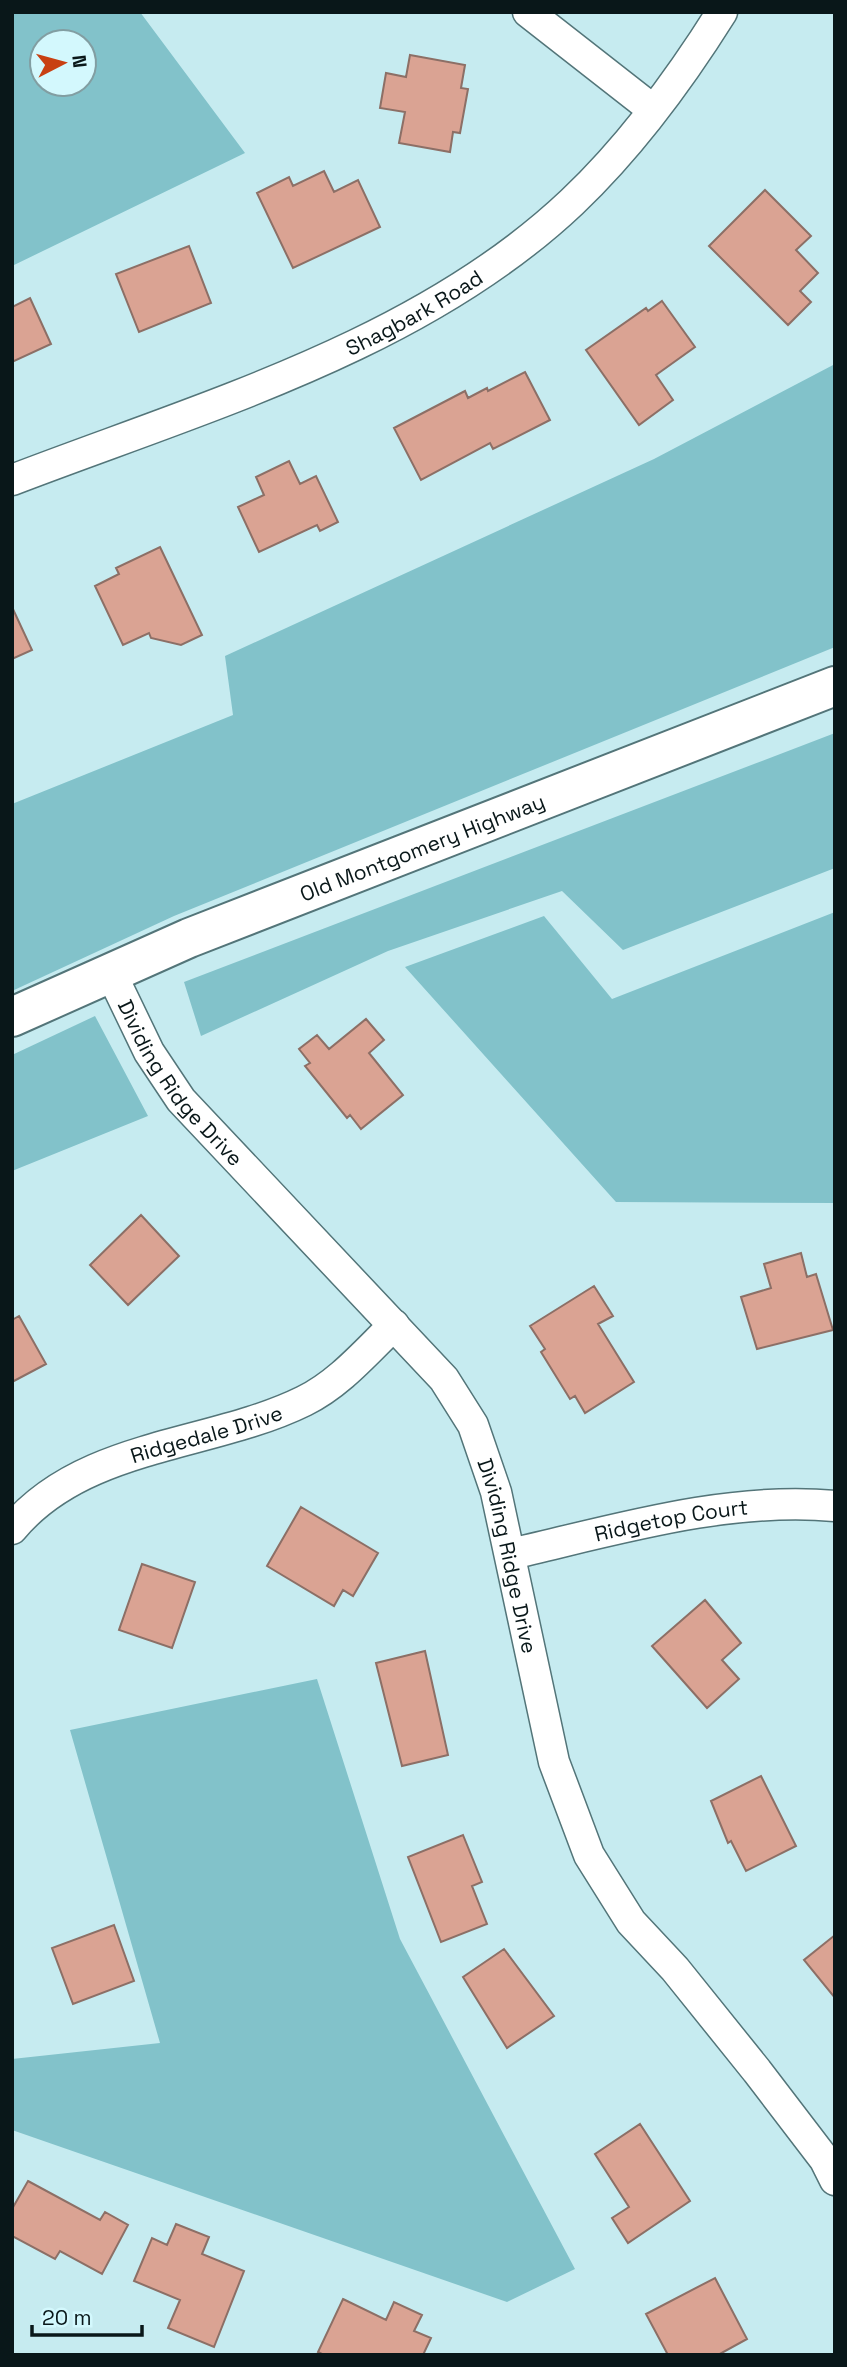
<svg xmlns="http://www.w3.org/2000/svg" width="847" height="2367" font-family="'Space Grotesk',sans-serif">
  <rect width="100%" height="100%" fill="#c6ebf0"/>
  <path fill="#82c2ca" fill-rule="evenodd" d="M12,12h128l105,141 -233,113zM42,42h42v42h-42z
    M835,364v283l-661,269 -162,75v-187l221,-89 -8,-59 429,-197z
    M835,733v135l-212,82 -61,-59 -174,60 -187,85 -17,-54z
    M835,912v291l-219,-1 -211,-235 139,-51 68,83z
    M95,1016l53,100 -136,55v-116z
    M317,1679l83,260 175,330 -68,33 -495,-172v-71l148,-16 -90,-313z"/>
  <path fill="#daa393" stroke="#8c6f66" stroke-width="2" d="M410,55l55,10 -4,23 7,1 -8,44 -7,-1 -3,20 -51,-9 6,-31 -25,-4 6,-35 20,4z
    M324,171l10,21 24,-12 22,47 -87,41 -36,-75 32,-16 4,9z
    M765,190l46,46 -15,14 22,23 -18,18 11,11 -23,23 -79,-79z
    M189,246l22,57 -72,29 -23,-58z
    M30,298l21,46 -39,18v-55z
    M662,301l33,46 -39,28 17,25 -34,25 -53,-75 60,-42 2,3z
    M525,372l25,48 -57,29 -3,-6 -69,37 -27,-52 71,-37 3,7 19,-10 1,3z
    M289,461l11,23 16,-8 22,46 -18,9 -3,-6 -58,27 -21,-45 26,-12 -8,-18z
    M160,547l42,88 -21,10 -30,-7 -2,-5 -26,12 -28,-59 24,-12 -3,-6z
    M12,607l20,43 -20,9z
    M366,1019l18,21 -15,13 34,42 -42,34 -11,-14 -3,3 -42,-52 5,-3 -11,-14 18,-14 12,14z
    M141,1215l38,41 -51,49 -38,-40z
    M801,1253l6,24 9,-3 17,56 -76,19 -16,-52 30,-9 -7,-24z
    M594,1286l19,30 -15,8 36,58 -49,31 -10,-17 -5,3 -29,-47 4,-3 -15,-23z
    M19,1316l27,48 -34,18v-62z
    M301,1507l77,46 -25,43 -10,-6 -9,16 -67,-40z
    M142,1564l53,18 -23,66 -53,-18z
    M705,1600l36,43 -19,17 17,19 -32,29 -55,-62z
    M425,1651l23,104 -46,11 -26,-103z
    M761,1776l35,70 -50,25 -15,-30 -3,2 -17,-42z
    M463,1835l19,47 -10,4 15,38 -46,18 -33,-85z
    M114,1925l20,56 -61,23 -21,-56z
    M835,1935v63l-31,-38z
    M504,1949l50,67 -47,32 -44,-71z
    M640,2124l50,77 -62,42 -16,-25 17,-11 -34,-53z
    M28,2181l72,39 5,-8 23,13 -26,49 -42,-23 -5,8 -43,-23v-27z
    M176,2224l33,13 -7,17 42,17 -30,76 -46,-19 12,-28 -46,-19 18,-43 15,7z
    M715,2278l32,61 -29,16h-50l-22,-41z
    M343,2299l43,21 8,-18 28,13 -8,16 17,7 -8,17h-99l-6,-3z"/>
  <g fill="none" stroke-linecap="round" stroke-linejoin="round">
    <defs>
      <g id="minor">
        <path d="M528,12l124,97"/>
        <path id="s1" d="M12,480c190,-73 409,-135 560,-278 57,-54 108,-123 150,-190"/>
        <path id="s2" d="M110,971l39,81 32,48 263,279 29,46 23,67 58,270 35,93 42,67 44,47 82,102 68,89 10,20"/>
        <path id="s3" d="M12,1529c71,-86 199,-82 292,-128 35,-17 62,-49 90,-76"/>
        <path id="s4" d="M511,1554c104,-24 216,-58 324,-48"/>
      </g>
      <g id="tertiary">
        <path id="s5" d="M12,1017l177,-79 646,-252"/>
      </g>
    </defs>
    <use href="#minor" stroke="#537579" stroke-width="33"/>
    <use href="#tertiary" stroke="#537579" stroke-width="42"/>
    <use href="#minor" stroke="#fff" stroke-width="30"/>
    <use href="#tertiary" stroke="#fff" stroke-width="38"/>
  </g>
  <g text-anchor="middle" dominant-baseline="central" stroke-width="6" stroke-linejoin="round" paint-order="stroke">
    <g font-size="21" fill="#091719" stroke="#d3f8fd">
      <text stroke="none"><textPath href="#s1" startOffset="436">Shagbark Road</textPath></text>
      <text stroke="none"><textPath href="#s5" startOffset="444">Old Montgomery Highway</textPath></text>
      <text stroke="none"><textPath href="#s2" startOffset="133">Dividing Ridge Drive</textPath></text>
      <text stroke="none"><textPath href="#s3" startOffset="220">Ridgedale Drive</textPath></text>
      <text stroke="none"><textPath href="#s4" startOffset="164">Ridgetop Court</textPath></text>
      <text stroke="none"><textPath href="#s2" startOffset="721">Dividing Ridge Drive</textPath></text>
    </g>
  </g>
  <rect width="847" height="2367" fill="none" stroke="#091719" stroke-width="28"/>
  <g transform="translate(63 63) rotate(84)"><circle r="33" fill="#d3f8fd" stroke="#829ea2" stroke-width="2"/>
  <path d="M0-5L12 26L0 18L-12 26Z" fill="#c84012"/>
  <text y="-10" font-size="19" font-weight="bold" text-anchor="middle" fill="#091719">N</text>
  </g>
  <path d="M32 2325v10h110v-10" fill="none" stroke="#091719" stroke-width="3.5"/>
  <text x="42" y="2325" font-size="21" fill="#091719" stroke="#d3f8fd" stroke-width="5" paint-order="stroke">20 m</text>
</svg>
